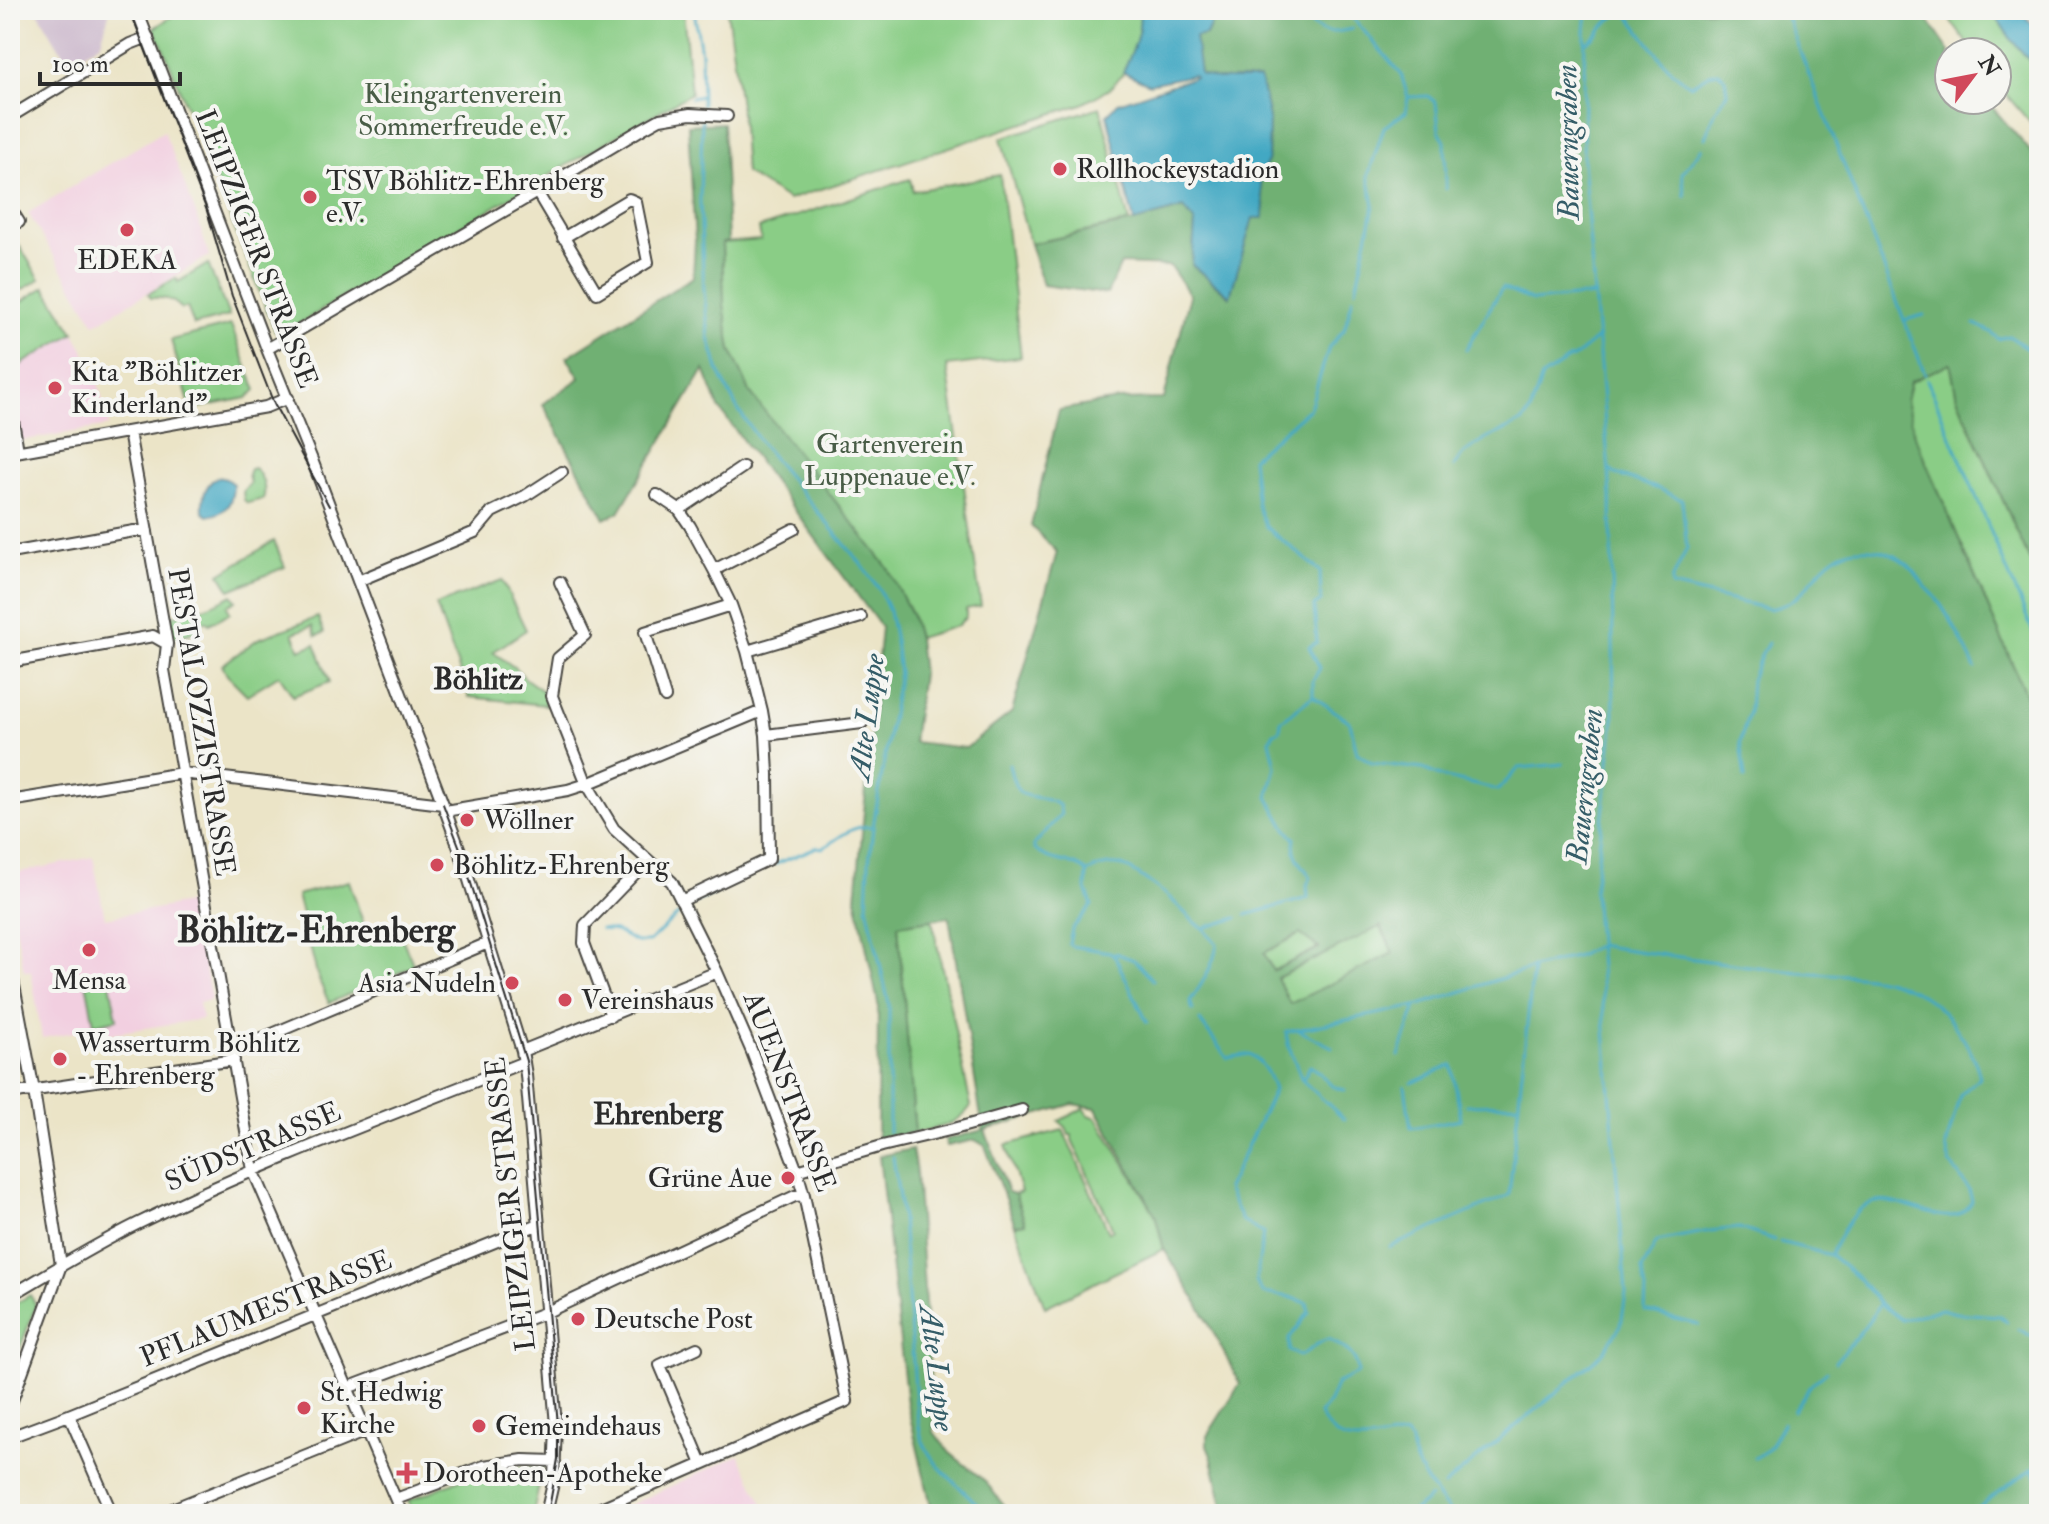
<svg xmlns="http://www.w3.org/2000/svg" width="2049" height="1524" font-family="'IM FELL Double Pica',serif">
  <rect width="100%" height="100%" fill="#f6f6f2"/>
  <filter id="ink" filterUnits="userSpaceOnUse"><feTurbulence type="fractalNoise" baseFrequency=".0125" numOctaves="2"/><feDisplacementMap in="SourceGraphic" scale="16" xChannelSelector="R" yChannelSelector="G"/><feConvolveMatrix kernelMatrix="1 2 1 2 8 2 1 2 1" color-interpolation-filters="sRGB"/></filter>
  <filter id="wash" filterUnits="userSpaceOnUse"><feTurbulence type="fractalNoise" baseFrequency=".006" numOctaves="4" result="noise"/><feDisplacementMap in="SourceGraphic" scale="32" xChannelSelector="R" yChannelSelector="G"/><feGaussianBlur stdDeviation="1.8" result="paint"/><feColorMatrix in="noise" values="0 0 0 0 0 0 0 0 0 0 0 0 0 0 0 0 0 1.4 0 .05"/><feComposite in="paint" operator="in"/></filter>
  <g filter="url(#wash)">
    <rect width="100%" height="100%" fill="#ebe4c7"/>
    <path fill="#f2cfe0" d="M164,131l32,83 13,42 -114,68 -67,-111z
      M74,333l10,18 15,35 10,40 -90,15 -9,-51v-19z
      M93,857l12,61 88,-16 18,98 -12,3 3,16 -94,15 -2,-8 -64,12 -11,-67h-7l-14,-73v-24z
      M739,1455l29,59h-142l-3,-6z"/>
    <path fill="#cfbdcf" d="M37,10h73l-9,32 -32,22z"/>
    <path fill="#8acd86" stroke="#5a7c58" stroke-width="2" d="M182,10h501l8,83 -264,153 -140,85h-12l-110,-279 -11,-24z
      M727,10h455l-73,79 -27,15 -294,96 -43,-27 -4,-60z
      M1943,10h48l20,29 28,33v61l-42,-49v-32h-24z
      M1100,107l29,115 -99,22 -29,-106z
      M1000,175l21,182 -74,9 34,240 -15,3v8l-9,9 -39,12 -7,-24 -160,-220 -20,-44 -7,-45 -2,-62 39,-3 -2,-12 151,-49 3,12z
      M10,231l30,48 -30,18z
      M208,264l21,52 -35,9 -7,-18 -5,2c-9,-10 -18,-12 -31,-11l-3,-4 28,-16 2,4z
      M45,287l29,46 -64,38v-62z
      M231,325l25,65 -9,8 -56,11 -20,-69z
      M1950,362l7,36 82,183v145l-123,-287 -10,-38 4,-19z
      M254,468c8,6 13,21 9,31l-15,4 -4,-3 -1,-9 7,-8 -2,-9 2,-5z
      M274,541l11,26 -55,23 -10,-16z
      M502,580l24,50 -33,22 22,16 11,11 17,12 3,14 -77,-8 -33,-92z
      M232,595l4,6 -9,5 3,7 -21,11 -3,-3 -7,4 -8,8 -20,5 -3,-21c23,-5 43,-10 64,-22z
      M318,617l6,16 -8,3 -4,-10 -19,7 7,17 15,-6 15,38 -37,14 -14,-21 -32,20 -20,-20 -5,-10 36,-26z
      M349,881l17,50 29,-9 19,44 -85,37 -11,-25 -21,-83z
      M932,920l39,186c-15,21 -33,21 -56,27l-17,-208z
      M1380,926l14,27 -104,52 -13,-27z
      M1300,934l20,13 -47,24 -10,-18z
      M108,972l9,47 -23,5 -9,-47z
      M1084,1108l5,7 8,3 58,96 9,35 -119,58 -30,-82 10,-3 -10,-28 6,-2 -15,-47 57,-15 46,102 4,-3 -41,-89v-5h-3l-3,-8 -7,-6z
      M30,1295l6,10 -26,70v-68z
      M516,1467h27l-10,47h-119l-6,-13 58,-24z"/>
    <path fill="#6fb073" stroke="#4d6e4f" stroke-width="2" fill-rule="evenodd" d="M1217,10h704l29,42h-1v48h37l53,61v420l-82,-184 -7,-34 -40,19 -4,19 10,38 123,287v788h-814l-14,-59 -4,-10v-9l33,-52 -37,-72 -39,-63 -9,-35 -59,-106 -23,-4 -88,26 23,62 7,2 10,29 -10,2 -30,-79 -10,-6 -28,6 -2,-6 38,-10 -34,-213 -51,8 17,208 -38,5 1,-135 -22,-105 25,-271 -162,-219 -15,-38 -85,142 -14,7 -62,-115 37,-26 -13,-21 126,-80 2,-36 -7,-116 35,-2 5,119 -6,1 2,62 7,45 20,44 137,174 23,46 7,24 4,36 -9,68 53,6 46,-36 45,-160 -26,-26 28,-116 58,-10 47,-1 26,-104 -20,-29 -49,-2 -14,30 -64,-9 -13,-41 104,-22 50,-14 11,15 -3,42 37,31 24,-79 9,1 2,-14 -4,-24 8,-22 1,-39 -8,-37 -2,-3h-42l-17,-5 -6,-38 12,-1zM1381,926l12,27 -103,51 -13,-26zM1300,934l19,14 -46,23 -9,-18z
      M912,1149l4,23 18,260 16,21 35,28 25,33h-77l-26,-110 -28,-248z"/>
    <path fill="#43a8c3" stroke="#376a77" stroke-width="2" d="M1139,10h78l-11,25 -11,2 5,37 17,5h42l2,3 8,37 -1,40 -8,21 4,24 -1,14h-10l-23,78 -38,-31 3,-42 -11,-15 -50,14 -27,-107 11,-12 77,-26 -2,-2 -44,9 -26,-12c9,-20 19,-40 16,-62z
      M1991,10h30l18,23v39l-28,-33z
      M218,477l8,2 7,5c0,19 -6,29 -25,32l-5,-4c-1,-14 1,-28 15,-35z"/>
    <g fill="none" stroke-linecap="round" stroke-linejoin="round">
      <path stroke="#43a8c3" stroke-width="3" d="M694,10l7,43 1,52
        M1310,10l-3,8c14,19 24,15 45,11
        M1346,10l55,64 7,23 -2,15 -22,15 -16,49 6,29 -18,84
        M1784,10l141,364
        M1587,42c15,-10 20,-25 38,-31 20,24 37,57 65,74 10,-3 19,-14 29,-13l6,6 2,15 -12,19 -10,26
        M1408,97l20,-1 8,7 3,27 6,12 1,47
        M691,98l10,-2
        M702,121l-2,81 4,89 5,47 10,34 18,36 26,38 98,118 18,25 10,22 6,30 4,32 -26,154 -4,35 -2,44 22,98v128
        M1685,196l-3,-23 20,-25
        M1905,320l19,-5
        M1975,324l16,8 7,7 11,-3 30,20
        M1466,349l36,-61 31,13 62,-6
        M1927,380l112,266
        M1454,467l9,-13 17,-12 42,-20 8,-10 12,-35 27,-18 4,-1 26,-21
        M1609,469l6,5 44,15 23,11 5,48 -15,32v6l97,23c38,-6 41,-36 66,-52 11,-8 22,-9 35,-8 15,1 33,9 43,21 4,4 7,10 11,15 4,5 9,8 12,13 16,22 28,47 39,70
        M1313,696l37,26 7,31 15,10 51,6 19,8 56,13 21,-22 44,-4
        M1009,764c10,47 18,23 50,41l2,9 -27,31v4c15,14 38,10 53,23
        M1745,778l-5,-36 9,-30 2,-32 10,-25 7,-12
        M776,864l41,-17 6,1c17,-10 28,-24 50,-21
        M1087,872l-1,17 6,16 -20,24 -3,15 2,2 39,6 4,3 33,67
        M1087,872c25,-12 36,-9 58,7 8,6 17,12 25,19 11,10 20,22 33,30
        M692,904l47,-23
        M1246,915l62,-17 -1,-13 4,-8c-9,-12 -20,-23 -16,-38l-10,-12 -17,-30 8,-30 -6,-27 4,-7 6,-3 1,-9 32,-25v-16l7,-12 -11,-21 8,-5 -3,-36 7,-5 -1,-30 -54,-44 -9,-22 -5,-47 58,-50 19,-61 15,-17 9,-32
        M601,929l14,2 21,11h13l29,-27
        M1115,953l19,7 19,20
        M1193,1010l-3,-9c13,-18 24,-36 27,-57l-14,-16 34,-10
        M1200,1021l27,37 23,-4c14,10 19,20 24,36l-47,99 15,32 21,12 -7,49 7,11 27,4 17,6 2,9 -20,27v12l10,5c11,-4 17,-14 29,-17 15,8 30,15 30,34l-21,10 -8,19 -9,12c18,40 50,25 86,21l5,7c0,22 26,55 41,72
        M1300,1031l32,16
        M1399,1056l17,-50
        M1303,1079l7,-13c17,7 12,20 35,24
        M1405,1086l6,42 50,-9 -9,-54 -40,18
        M1466,1105l53,-1
        M1344,1119l-42,-39 -14,-36 -2,-12 131,-26 116,-38 45,-12 20,-11c60,10 121,17 181,25 68,9 132,-6 177,58 11,15 20,32 24,49l-20,18 -14,51 4,17 19,27 3,11c-21,40 -72,-13 -105,4 -19,9 -27,33 -37,50l-50,-13
        M893,1157l9,61 15,195c2,9 2,18 5,26 11,31 44,50 64,75
        M1390,1247l119,-52 24,-227
        M1830,1255l30,25 20,24 21,16 40,-11 15,4 44,3 7,6
        M1699,1325l-54,-14 1,-21 -4,-20 15,-29 53,-10 29,-3 35,12
        M2018,1329l21,11
        M1835,1362c16,-19 32,-36 44,-57
        M1793,1411l17,-25 17,-15
        M1754,1458l15,-9 14,-26
        M2031,1469l8,10
        M1444,1486l158,-132 19,-29 5,-32 -32,-401 20,-174 -3,-222 -28,-335 2,-129 2,-22
        M1410,1514l20,-17
        M1973,1514c6,-9 55,-44 66,-47"/>
    </g>
  </g>
  <g filter="url(#ink)">
    <g fill="none" stroke-linecap="round" stroke-linejoin="round">
      <defs>
        <path id="minor" d="M137,10l130,339 45,111 131,344 17,47 62,200 4,24 30,350 -2,54 -8,35
          M10,117l120,-73 18,-7
          M537,192l60,101 51,-31 -12,-60 -7,-3 -66,39
          M10,208l9,14
          M267,349l270,-157 105,-63 18,-10 30,-5 37,2
          M10,402l8,49
          M129,432l38,212 -3,26 89,500 149,344
          M10,453l256,-46 22,-9
          M657,495l22,15 11,16 24,44 17,35 16,46 15,60 4,24 2,39 1,85 -88,42
          M679,510l64,-43
          M10,553l124,-22h13
          M714,570l80,-41
          M358,581l117,-49 17,-20 33,-16 37,-24
          M560,582l25,53 -27,23 -6,38 35,88 27,45 58,53 45,90 35,80 45,119 7,24 43,206 -260,113
          M747,651l114,-34
          M10,662l143,-26 14,8
          M665,697l-20,-65 86,-27
          M766,735l96,-12
          M10,801l172,-28 261,31
          M445,811l123,-21 19,-6 175,-73
          M10,964l24,127 27,174 -51,141
          M611,1016l-27,-73 1,-18 63,-65
          M232,1051l256,-108
          M522,1051l195,-79
          M10,1094l224,-34
          M797,1171l85,-25 72,-17 68,-19
          M10,1296c42,-25 83,-50 127,-72 125,-62 257,-110 387,-162
          M697,1348l-37,17 42,99
          M347,1388l200,-76 248,-116 9,-1
          M69,1415l43,99
          M10,1437l59,-22 470,-191
          M396,1499l88,-33 39,-6 32,1
          M160,1514l206,-83"/>
      </defs>
      <use href="#minor" stroke="#484742" stroke-width="14"/>
      <use href="#minor" stroke="#fff" stroke-width="10"/>
      <path stroke="#2b2b2b" stroke-width="2" d="M130,10l77,201 25,85 33,85 9,23 55,102
        M443,804l18,47 65,210 32,364v34l-10,55"/>
    </g>
  </g>
  <g fill="#d1495b" stroke="#f6f6f2" stroke-width="3">
    <circle cx="1060" cy="169" r="8"/>
    <circle cx="310" cy="197" r="8"/>
    <circle cx="127" cy="230" r="8"/>
    <circle cx="55" cy="388" r="8"/>
    <circle cx="467" cy="820" r="8"/>
    <circle cx="437" cy="865" r="8"/>
    <circle cx="89" cy="950" r="8"/>
    <circle cx="512" cy="983" r="8"/>
    <circle cx="565" cy="1000" r="8"/>
    <circle cx="60" cy="1059" r="8"/>
    <circle cx="788" cy="1178" r="8"/>
    <circle cx="578" cy="1319" r="8"/>
    <circle cx="304" cy="1408" r="8"/>
    <circle cx="479" cy="1426" r="8"/>
    <path d="M403 1461h8v8h8v8h-8v8h-8v-8h-8v-8h8z"/>
  </g>
  <g text-anchor="middle" dominant-baseline="central" stroke-width="8" stroke-linejoin="round" paint-order="stroke">
    <g font-size="28" fill="#485c46" stroke="#f6f6f2">
      <text x="463" y="94">Kleingartenverein<tspan x="463" dy="32">Sommerfreude e.V.</tspan></text>
      <text x="890" y="444">Gartenverein<tspan x="890" dy="32">Luppenaue e.V.</tspan></text>
    </g>
    <g font-size="28" fill="#2b2b2b" stroke="#f6f6f2" text-anchor="start">
      <text x="1076" y="169">Rollhockeystadion</text>
      <text x="326" y="181">TSV Böhlitz-Ehrenberg<tspan x="326" dy="32">e.V.</tspan></text>
      <text x="127" y="260" text-anchor="middle">EDEKA</text>
      <text x="71" y="372">Kita "Böhlitzer<tspan x="71" dy="32">Kinderland"</tspan></text>
      <text x="483" y="820">Wöllner</text>
      <text x="453" y="865">Böhlitz-Ehrenberg</text>
      <text x="89" y="980" text-anchor="middle">Mensa</text>
      <text x="496" y="983" text-anchor="end">Asia Nudeln</text>
      <text x="581" y="1000">Vereinshaus</text>
      <text x="76" y="1043">Wasserturm Böhlitz<tspan x="76" dy="32">- Ehrenberg</tspan></text>
      <text x="772" y="1178" text-anchor="end">Grüne Aue</text>
      <text x="594" y="1319">Deutsche Post</text>
      <text x="320" y="1392">St. Hedwig<tspan x="320" dy="32">Kirche</tspan></text>
      <text x="495" y="1426">Gemeindehaus</text>
      <text x="423" y="1473">Dorotheen-Apotheke</text>
    </g>
    <g font-size="28" fill="#2b2b2b" stroke="#f6f6f2">
      <text transform="translate(256 249) rotate(69)">LEIPZIGER STRASSE</text>
      <text transform="translate(201 722) rotate(81)">PESTALOZZISTRASSE</text>
      <text transform="translate(789 1092) rotate(69)">AUENSTRASSE</text>
      <text transform="translate(253 1147) rotate(-23)">SÜDSTRASSE</text>
      <text transform="translate(511 1204) rotate(-96)">LEIPZIGER STRASSE</text>
      <text transform="translate(266 1309) rotate(-22)">PFLAUMESTRASSE</text>
    </g>
    <g font-size="30" font-style="italic" fill="#355d68" stroke="#f6f6f2">
      <text transform="translate(1568 142) rotate(-91)">Bauerngraben</text>
      <text transform="translate(867 717) rotate(-83)">Alte Luppe</text>
      <text transform="translate(1585 786) rotate(-84)">Bauerngraben</text>
      <text transform="translate(937 1368) rotate(83)">Alte Luppe</text>
    </g>
    <g font-size="30" font-weight="bold" fill="#2b2b2b" stroke="#f6f6f2">
      <text x="478" y="679">Böhlitz</text>
      <text x="658" y="1114">Ehrenberg</text>
    </g>
    <g font-size="36" font-weight="bold" fill="#2b2b2b" stroke="#f6f6f2">
      <text x="316" y="930">Böhlitz-Ehrenberg</text>
    </g>
  </g>
  <rect width="2049" height="1524" fill="none" stroke="#f6f6f2" stroke-width="40"/>
  <g transform="translate(1973 76) rotate(58)"><circle r="38" fill="#f6f6f2" stroke="#a5a5a2" stroke-width="2"/>
  <path d="M0-6L14 30L0 20L-14 30Z" fill="#d1495b"/>
  <text y="-12" font-size="22" font-weight="bold" text-anchor="middle" fill="#2b2b2b">N</text>
  </g>
  <path d="M40 72v12h140v-12" fill="none" stroke="#2b2b2b" stroke-width="4"/>
  <text x="52" y="72" font-size="24" fill="#2b2b2b" stroke="#f6f6f2" stroke-width="6" paint-order="stroke">100 m</text>
</svg>
